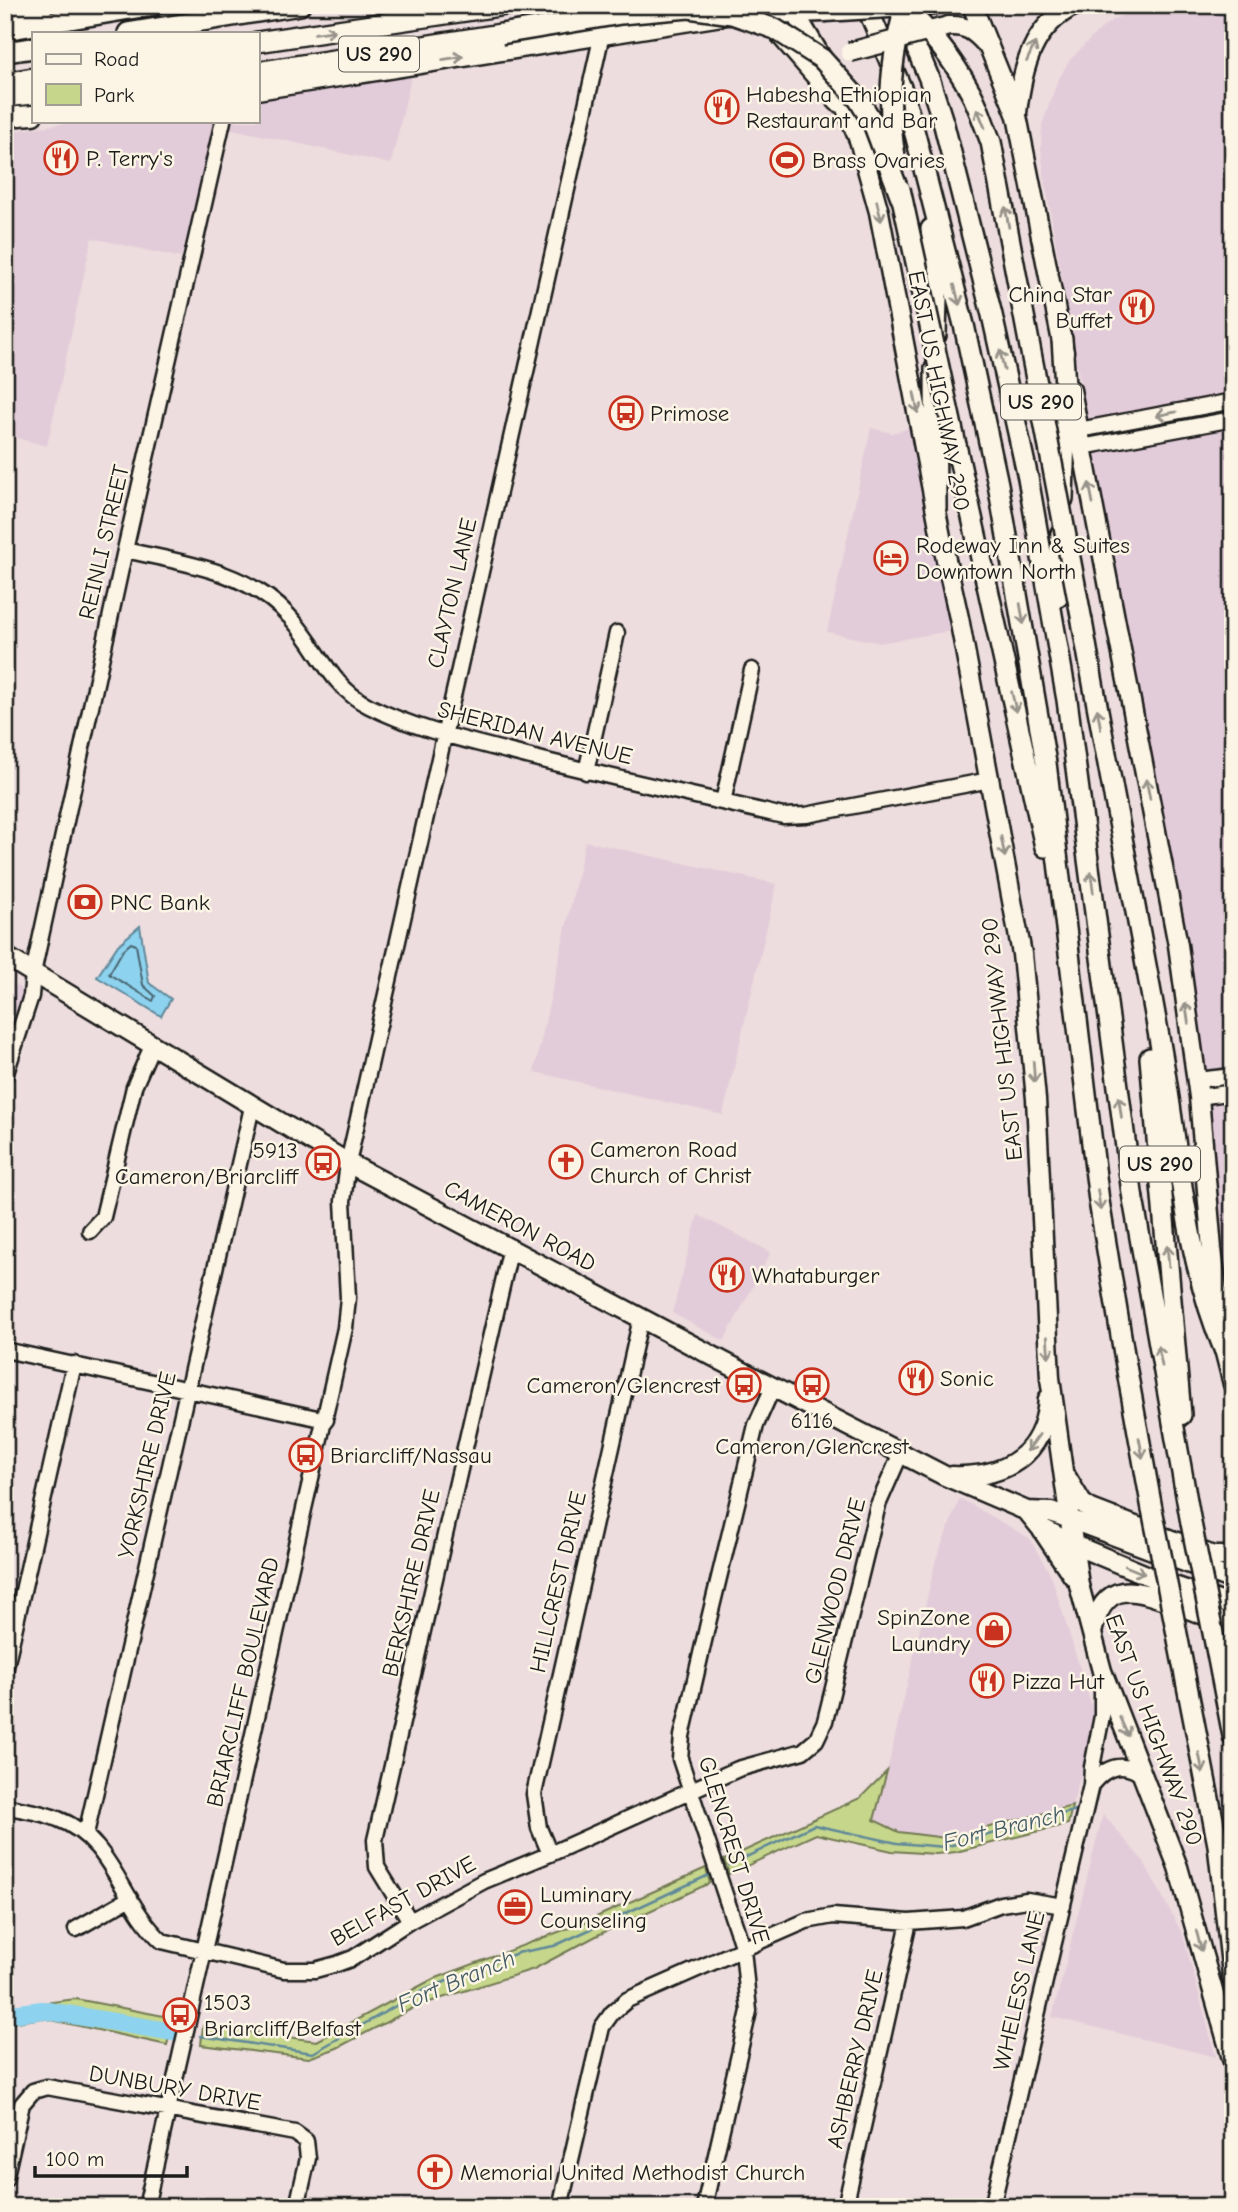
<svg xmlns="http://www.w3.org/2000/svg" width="1238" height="2212" font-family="'Comic Neue',sans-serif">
  <rect width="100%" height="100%" fill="#edddde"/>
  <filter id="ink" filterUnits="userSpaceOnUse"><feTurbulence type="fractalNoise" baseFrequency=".0143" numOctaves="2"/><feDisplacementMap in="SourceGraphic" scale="14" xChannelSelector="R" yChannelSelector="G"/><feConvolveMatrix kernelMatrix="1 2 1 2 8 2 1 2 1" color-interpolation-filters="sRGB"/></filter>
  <g filter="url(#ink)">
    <path fill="#e3ccd9" d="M1144,5h89v389l-146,28 -43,-246 -3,-27 1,-24 15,-43 12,-21 27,-28 16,-13z
      M412,74l-21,90 -177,-39 -33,133 -89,-20 -45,208 -42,-11v-303l77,-11h175v-25z
      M1233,424v644l-27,3 -20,-141 -42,-206 -51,-271z
      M913,427l38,204 -71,12 -53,-11 44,-204 21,5z
      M585,841l192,43 -54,231 -189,-43z
      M5,978l18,12 -18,60z
      M1233,1101v235l-17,-105 -11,-126z
      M698,1215l73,37 -47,89 -52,-28z
      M960,1498l69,40 22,37 45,145 -24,86 -126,32 -47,-6 -25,-12 13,-49 49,-212z
      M1103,1814l41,48 39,73 33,122 -164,-40z"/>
    <path fill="#c6d68a" stroke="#717953" stroke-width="2" d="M887,1771l-13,49 25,12 47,6 126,-32 -4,18 -112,28 -20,2 -44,-3 -76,-17 -87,40 -5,-14 136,-62z
      M706,1868l4,15 -110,51 -66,35 -117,37 -80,42 -28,10 -108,-13 2,-19 114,15 114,-61 154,-58z
      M76,1999l98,19 -7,27 -125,-27 -37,6v-16z"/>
    <path fill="#8dd2ee" stroke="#60899a" stroke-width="2" d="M140,926l9,57 22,16 -10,17 -64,-39 21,-32z"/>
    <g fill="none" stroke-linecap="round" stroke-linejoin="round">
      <path stroke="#496570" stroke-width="2" d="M131,943l5,2 7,40 12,11 -2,5 -44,-27 14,-24z"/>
      <path stroke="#60899a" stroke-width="2.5" d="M729,1865l85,-40 83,18 48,4 135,-38
        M200,2036l113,17 109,-62 95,-38 37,-7 155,-71"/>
      <path stroke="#8dd2ee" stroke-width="18" d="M5,2015l37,-5 131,22"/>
      <defs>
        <path id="minor" d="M1079,430l154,-29
          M1082,447l151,-28
          M125,550c58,13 122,20 164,66 28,29 41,71 80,90 46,23 96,34 146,47 88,23 178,42 268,63l23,-1 184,-35
          M586,772l31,-139
          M723,802l29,-132
          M5,1076l26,-80 2,-23 92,-423 98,-429
          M1197,1080l36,-4
          M1199,1097l34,-5
          M90,1231l13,-14 31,-130 18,-41
          M5,1350l321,70
          M5,1671l69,-307
          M1091,1785c16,-20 33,-24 53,-9
          M5,1806c17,4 37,6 53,13 56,21 63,85 104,122l122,29h31l22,-6 16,-6 57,-37 74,-40 66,-27 188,-85 65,-18 13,-11 9,-19 53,-216 23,-52
          M86,1834l166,-727
          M550,1854l-11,-26 -5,-34 107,-476
          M410,1921l-33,-54 -2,-27 136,-593
          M76,1929l54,-31
          M5,2180l17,-76 11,-13 14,-4 248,46 11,8 2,17 -11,49
          M146,2207l199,-879 3,-30 -5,-97 5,-38 254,-1129
          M560,2207l42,-180 10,-14 15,-13 179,-79 27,-5 76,6 54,-4 38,-14 26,-4 36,6
          M704,2207l45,-196 -6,-62 -63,-190 2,-23 27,-117 47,-194 17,-38
          M845,2207l64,-285
          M992,2207l99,-422 1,-18 10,-51v-37"/>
        <path id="major" d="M790,5l43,72 26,63 20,72 62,325 18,81 63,336 14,145 14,279 29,207 23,86 76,196 55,195
          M972,5l45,111 47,236
          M5,13l40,-8
          M949,26c17,-1 25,5 36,17
          M781,36l57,66
          M257,90l471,-75 97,-3
          M1017,113c5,-44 15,-88 59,-108
          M5,117l28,-2
          M1071,390l107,555 21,152 13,152 12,100 9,35
          M5,956l343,207 376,199 221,114 82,35 24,1 182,68
          M952,1476c53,2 92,-20 96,-77
          M1067,1478l15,25 9,6 122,47h20
          M1027,1511l13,16 32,17 96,40 65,22
          M1042,1530l31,46
          M1092,1633c12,-56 42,-44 84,-29 19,8 38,15 57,22"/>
        <path id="highway" d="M866,5l36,85 13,44 49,191 34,159 48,279 53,438 26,159 27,149
          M905,21l24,57 15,47 48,190 36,163 39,222 65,493 59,330
          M5,30l149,-25
          M128,33l172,-28
          M257,42l249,-37
          M5,52l28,-4
          M257,72l244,-38
          M5,83l28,-5
          M5,97l28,-3
          M931,229l6,69 -1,37
          M1062,339l4,62 -3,98
          M935,368l1,140
          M956,445l89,402
          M1058,597l3,-64
          M1082,621c25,145 55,289 80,433 17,98 23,203 62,295
          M1150,1058l31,357
          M1175,1624l43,221 15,134
          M1214,1638l19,98"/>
      </defs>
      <use href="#minor" stroke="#1c1c1c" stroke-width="19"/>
      <use href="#major" stroke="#1c1c1c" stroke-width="23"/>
      <use href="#highway" stroke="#1c1c1c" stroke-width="24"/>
      <use href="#minor" stroke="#fcf5e5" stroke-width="14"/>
      <use href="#major" stroke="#fcf5e5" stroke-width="18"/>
      <use href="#highway" stroke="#fcf5e5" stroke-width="19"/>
      <defs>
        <path id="major-bridge" d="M825,12l112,-7
          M850,52l99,-26"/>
        <path id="highway-bridge" d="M901,5c27,24 52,54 69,86 9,16 14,34 21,51l91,479
          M501,34l120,-20 68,-6 43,6 43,15 47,30 37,41 14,23 29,77
          M895,156c-9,-52 -4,-101 11,-151
          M900,189l56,256
          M1152,1509l23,115
          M1191,1523l23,115"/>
      </defs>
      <use href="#major-bridge" stroke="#1c1c1c" stroke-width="23" stroke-linecap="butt"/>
      <use href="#highway-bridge" stroke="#1c1c1c" stroke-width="24" stroke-linecap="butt"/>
      <use href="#major-bridge" stroke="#fcf5e5" stroke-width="18"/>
      <use href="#highway-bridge" stroke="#fcf5e5" stroke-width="19"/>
    </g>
    <defs><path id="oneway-shaft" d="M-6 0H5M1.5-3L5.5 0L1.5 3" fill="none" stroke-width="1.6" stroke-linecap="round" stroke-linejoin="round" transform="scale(1.75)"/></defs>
    <g stroke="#97938b">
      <use href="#oneway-shaft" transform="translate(325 32) rotate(-8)"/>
      <use href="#oneway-shaft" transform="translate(1031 52) rotate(-65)"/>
      <use href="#oneway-shaft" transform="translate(453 58) rotate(-9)"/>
      <use href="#oneway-shaft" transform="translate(981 118) rotate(-112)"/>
      <use href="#oneway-shaft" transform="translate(879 211) rotate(77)"/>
      <use href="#oneway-shaft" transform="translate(1007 217) rotate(-100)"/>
      <use href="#oneway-shaft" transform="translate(957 295) rotate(76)"/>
      <use href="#oneway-shaft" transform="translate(1002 360) rotate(-102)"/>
      <use href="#oneway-shaft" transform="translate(916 403) rotate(79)"/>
      <use href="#oneway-shaft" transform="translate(1166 414) rotate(169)"/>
      <use href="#oneway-shaft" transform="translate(1091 493) rotate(-101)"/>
      <use href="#oneway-shaft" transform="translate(1022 614) rotate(80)"/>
      <use href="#oneway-shaft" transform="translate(1014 702) rotate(77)"/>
      <use href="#oneway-shaft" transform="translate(1099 719) rotate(-100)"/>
      <use href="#oneway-shaft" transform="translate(1148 789) rotate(-101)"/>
      <use href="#oneway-shaft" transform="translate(1003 847) rotate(79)"/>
      <use href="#oneway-shaft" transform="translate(1092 882) rotate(-97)"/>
      <use href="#oneway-shaft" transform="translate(1187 1013) rotate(-98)"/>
      <use href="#oneway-shaft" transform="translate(1034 1072) rotate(86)"/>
      <use href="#oneway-shaft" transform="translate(1120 1107) rotate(-98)"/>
      <use href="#oneway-shaft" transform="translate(1099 1200) rotate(82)"/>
      <use href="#oneway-shaft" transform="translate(1168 1256) rotate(-95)"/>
      <use href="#oneway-shaft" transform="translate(1048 1347) rotate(86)"/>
      <use href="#oneway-shaft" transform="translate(1160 1356) rotate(-101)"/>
      <use href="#oneway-shaft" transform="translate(1033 1443) rotate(126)"/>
      <use href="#oneway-shaft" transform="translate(1141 1448) rotate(79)"/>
      <use href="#oneway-shaft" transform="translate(1135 1570) rotate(22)"/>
      <use href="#oneway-shaft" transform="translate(1124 1727) rotate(66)"/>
      <use href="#oneway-shaft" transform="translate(1201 1763) rotate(78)"/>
      <use href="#oneway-shaft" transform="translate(1199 1941) rotate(75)"/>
    </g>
  </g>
  <defs>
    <symbol id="restaurant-ring" viewBox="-11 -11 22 22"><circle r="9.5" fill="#fcf5e5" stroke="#c8321e" stroke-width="1.5"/><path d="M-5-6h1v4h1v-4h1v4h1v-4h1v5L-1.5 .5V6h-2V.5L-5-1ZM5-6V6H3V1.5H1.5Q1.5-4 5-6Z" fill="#c8321e"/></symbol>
    <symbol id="stadium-ring" viewBox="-11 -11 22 22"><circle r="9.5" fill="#fcf5e5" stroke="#c8321e" stroke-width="1.5"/><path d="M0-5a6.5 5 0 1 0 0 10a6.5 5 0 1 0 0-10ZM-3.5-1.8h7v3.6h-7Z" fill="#c8321e"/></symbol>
    <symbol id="bus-ring" viewBox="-11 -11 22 22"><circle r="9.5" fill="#fcf5e5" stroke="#c8321e" stroke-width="1.5"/><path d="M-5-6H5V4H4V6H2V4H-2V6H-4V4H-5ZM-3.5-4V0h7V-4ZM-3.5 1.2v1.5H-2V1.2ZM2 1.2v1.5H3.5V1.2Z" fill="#c8321e"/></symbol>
    <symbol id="hotel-ring" viewBox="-11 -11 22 22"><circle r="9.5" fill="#fcf5e5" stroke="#c8321e" stroke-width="1.5"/><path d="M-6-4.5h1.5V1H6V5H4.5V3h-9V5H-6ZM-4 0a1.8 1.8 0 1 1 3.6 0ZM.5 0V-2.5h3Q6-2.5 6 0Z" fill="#c8321e"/></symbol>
    <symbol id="bank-ring" viewBox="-11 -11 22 22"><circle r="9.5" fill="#fcf5e5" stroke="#c8321e" stroke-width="1.5"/><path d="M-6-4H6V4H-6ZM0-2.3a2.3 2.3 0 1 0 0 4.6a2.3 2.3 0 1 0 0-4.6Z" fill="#c8321e"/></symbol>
    <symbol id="church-ring" viewBox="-11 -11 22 22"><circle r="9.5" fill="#fcf5e5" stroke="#c8321e" stroke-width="1.5"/><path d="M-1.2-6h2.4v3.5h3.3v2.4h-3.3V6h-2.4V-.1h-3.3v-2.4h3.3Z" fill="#c8321e"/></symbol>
    <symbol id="shop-ring" viewBox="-11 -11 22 22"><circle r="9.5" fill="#fcf5e5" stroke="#c8321e" stroke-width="1.5"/><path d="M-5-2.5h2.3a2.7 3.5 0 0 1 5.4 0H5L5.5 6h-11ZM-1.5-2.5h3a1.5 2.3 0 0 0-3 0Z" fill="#c8321e"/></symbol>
    <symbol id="office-ring" viewBox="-11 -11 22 22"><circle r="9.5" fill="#fcf5e5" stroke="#c8321e" stroke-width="1.5"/><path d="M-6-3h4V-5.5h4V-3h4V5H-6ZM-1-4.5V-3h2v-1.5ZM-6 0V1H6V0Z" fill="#c8321e"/></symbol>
  </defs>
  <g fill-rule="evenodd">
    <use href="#restaurant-ring" x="703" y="88" width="38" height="38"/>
    <use href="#restaurant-ring" x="42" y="139" width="38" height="38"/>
    <use href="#stadium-ring" x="768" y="141" width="38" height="38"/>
    <use href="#restaurant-ring" x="1118" y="288" width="38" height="38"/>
    <use href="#bus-ring" x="607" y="394" width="38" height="38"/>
    <use href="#hotel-ring" x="872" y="539" width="38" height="38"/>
    <use href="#bank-ring" x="66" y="883" width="38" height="38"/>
    <use href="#church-ring" x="547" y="1143" width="38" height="38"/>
    <use href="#bus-ring" x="304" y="1144" width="38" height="38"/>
    <use href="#restaurant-ring" x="708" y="1256" width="38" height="38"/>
    <use href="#restaurant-ring" x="897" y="1359" width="38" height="38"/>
    <use href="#bus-ring" x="725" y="1366" width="38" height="38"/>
    <use href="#bus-ring" x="793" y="1366" width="38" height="38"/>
    <use href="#bus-ring" x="287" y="1436" width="38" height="38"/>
    <use href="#shop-ring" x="975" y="1611" width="38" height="38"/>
    <use href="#restaurant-ring" x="968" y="1662" width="38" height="38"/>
    <use href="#office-ring" x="496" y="1888" width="38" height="38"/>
    <use href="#bus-ring" x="161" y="1996" width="38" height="38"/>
    <use href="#church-ring" x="416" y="2153" width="38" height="38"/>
  </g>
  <g text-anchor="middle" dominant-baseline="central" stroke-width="5" stroke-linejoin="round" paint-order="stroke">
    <g fill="#fcf5e5" stroke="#5f5d58" stroke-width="2">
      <rect x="339" y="36.5" width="80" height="35" rx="5"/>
      <rect x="1001" y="384.5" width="80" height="35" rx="5"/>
      <rect x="1120" y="1146.5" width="80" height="35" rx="5"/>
    </g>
    <g font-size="21" font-weight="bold" fill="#1c1c1c">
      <text x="379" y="54">US 290</text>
      <text x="1041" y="402">US 290</text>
      <text x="1160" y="1164">US 290</text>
    </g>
    <g font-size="23" fill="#1c1c1c" stroke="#fcf5e5" text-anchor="start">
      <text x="746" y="94">Habesha Ethiopian<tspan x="746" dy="26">Restaurant and Bar</tspan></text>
      <text x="86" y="158">P. Terry's</text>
      <text x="812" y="160">Brass Ovaries</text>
      <text x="1112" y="294" text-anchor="end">China Star<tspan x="1112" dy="26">Buffet</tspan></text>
      <text x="650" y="413">Primose</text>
      <text x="916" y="545">Rodeway Inn &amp; Suites<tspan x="916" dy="26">Downtown North</tspan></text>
      <text x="110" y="902">PNC Bank</text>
      <text x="590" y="1149">Cameron Road<tspan x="590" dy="26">Church of Christ</tspan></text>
      <text x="298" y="1150" text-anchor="end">5913<tspan x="298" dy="26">Cameron/Briarcliff</tspan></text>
      <text x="752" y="1275">Whataburger</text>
      <text x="940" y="1378">Sonic</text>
      <text x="720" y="1385" text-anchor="end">Cameron/Glencrest</text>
      <text x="812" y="1420" text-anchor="middle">6116<tspan x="812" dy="26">Cameron/Glencrest</tspan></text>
      <text x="330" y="1455">Briarcliff/Nassau</text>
      <text x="970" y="1617" text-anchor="end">SpinZone<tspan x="970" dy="26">Laundry</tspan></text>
      <text x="1012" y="1681">Pizza Hut</text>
      <text x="540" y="1894">Luminary<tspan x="540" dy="26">Counseling</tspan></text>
      <text x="204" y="2002">1503<tspan x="204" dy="26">Briarcliff/Belfast</tspan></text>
      <text x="460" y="2172">Memorial United Methodist Church</text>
    </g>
    <g font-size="23" fill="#1c1c1c" stroke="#fcf5e5">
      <text transform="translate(939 391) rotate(79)">EAST US HIGHWAY 290</text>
      <text transform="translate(104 542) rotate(-77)">REINLI STREET</text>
      <text transform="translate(452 593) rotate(-77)">CLAYTON LANE</text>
      <text transform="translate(535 733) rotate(14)">SHERIDAN AVENUE</text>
      <text transform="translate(1002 1039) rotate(-96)">EAST US HIGHWAY 290</text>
      <text transform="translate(520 1226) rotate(28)">CAMERON ROAD</text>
      <text transform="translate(147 1465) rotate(-77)">YORKSHIRE DRIVE</text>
      <text transform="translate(558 1582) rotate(-77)">HILLCREST DRIVE</text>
      <text transform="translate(411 1583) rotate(-77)">BERKSHIRE DRIVE</text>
      <text transform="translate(835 1591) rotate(-76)">GLENWOOD DRIVE</text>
      <text transform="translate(243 1682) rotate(-77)">BRIARCLIFF BOULEVARD</text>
      <text transform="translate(1154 1730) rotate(70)">EAST US HIGHWAY 290</text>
      <text transform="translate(734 1850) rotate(73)">GLENCREST DRIVE</text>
      <text transform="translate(403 1901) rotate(-29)">BELFAST DRIVE</text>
      <text transform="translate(1019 1991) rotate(-77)">WHELESS LANE</text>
      <text transform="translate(855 2059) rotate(-77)">ASHBERRY DRIVE</text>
      <text transform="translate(175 2088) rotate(10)">DUNBURY DRIVE</text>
    </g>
    <g font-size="24" font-style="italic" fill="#445c66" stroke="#fcf5e5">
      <text transform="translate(1004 1828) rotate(-14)">Fort Branch</text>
      <text transform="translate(456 1981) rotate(-23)">Fort Branch</text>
    </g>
  </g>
  <rect width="1238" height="2212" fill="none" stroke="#fcf5e5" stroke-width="28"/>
  <rect x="14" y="14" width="1210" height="2184" fill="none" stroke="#1c1c1c" stroke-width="2.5" filter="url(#ink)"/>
  <rect x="32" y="32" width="228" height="91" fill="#fcf5e5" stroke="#a29e95" stroke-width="2"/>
  <rect x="46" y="54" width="35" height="10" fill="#fcf5e5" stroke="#a29e95" stroke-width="2"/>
  <text x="94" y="66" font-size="21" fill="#1c1c1c">Road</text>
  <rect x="46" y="84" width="35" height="21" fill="#c6d68a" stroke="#a29e95" stroke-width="2"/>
  <text x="94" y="102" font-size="21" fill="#1c1c1c">Park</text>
  <path d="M35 2166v10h152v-10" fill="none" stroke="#1c1c1c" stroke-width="3.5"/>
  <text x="46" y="2166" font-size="21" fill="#1c1c1c" stroke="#fcf5e5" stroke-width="5" paint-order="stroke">100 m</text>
</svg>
